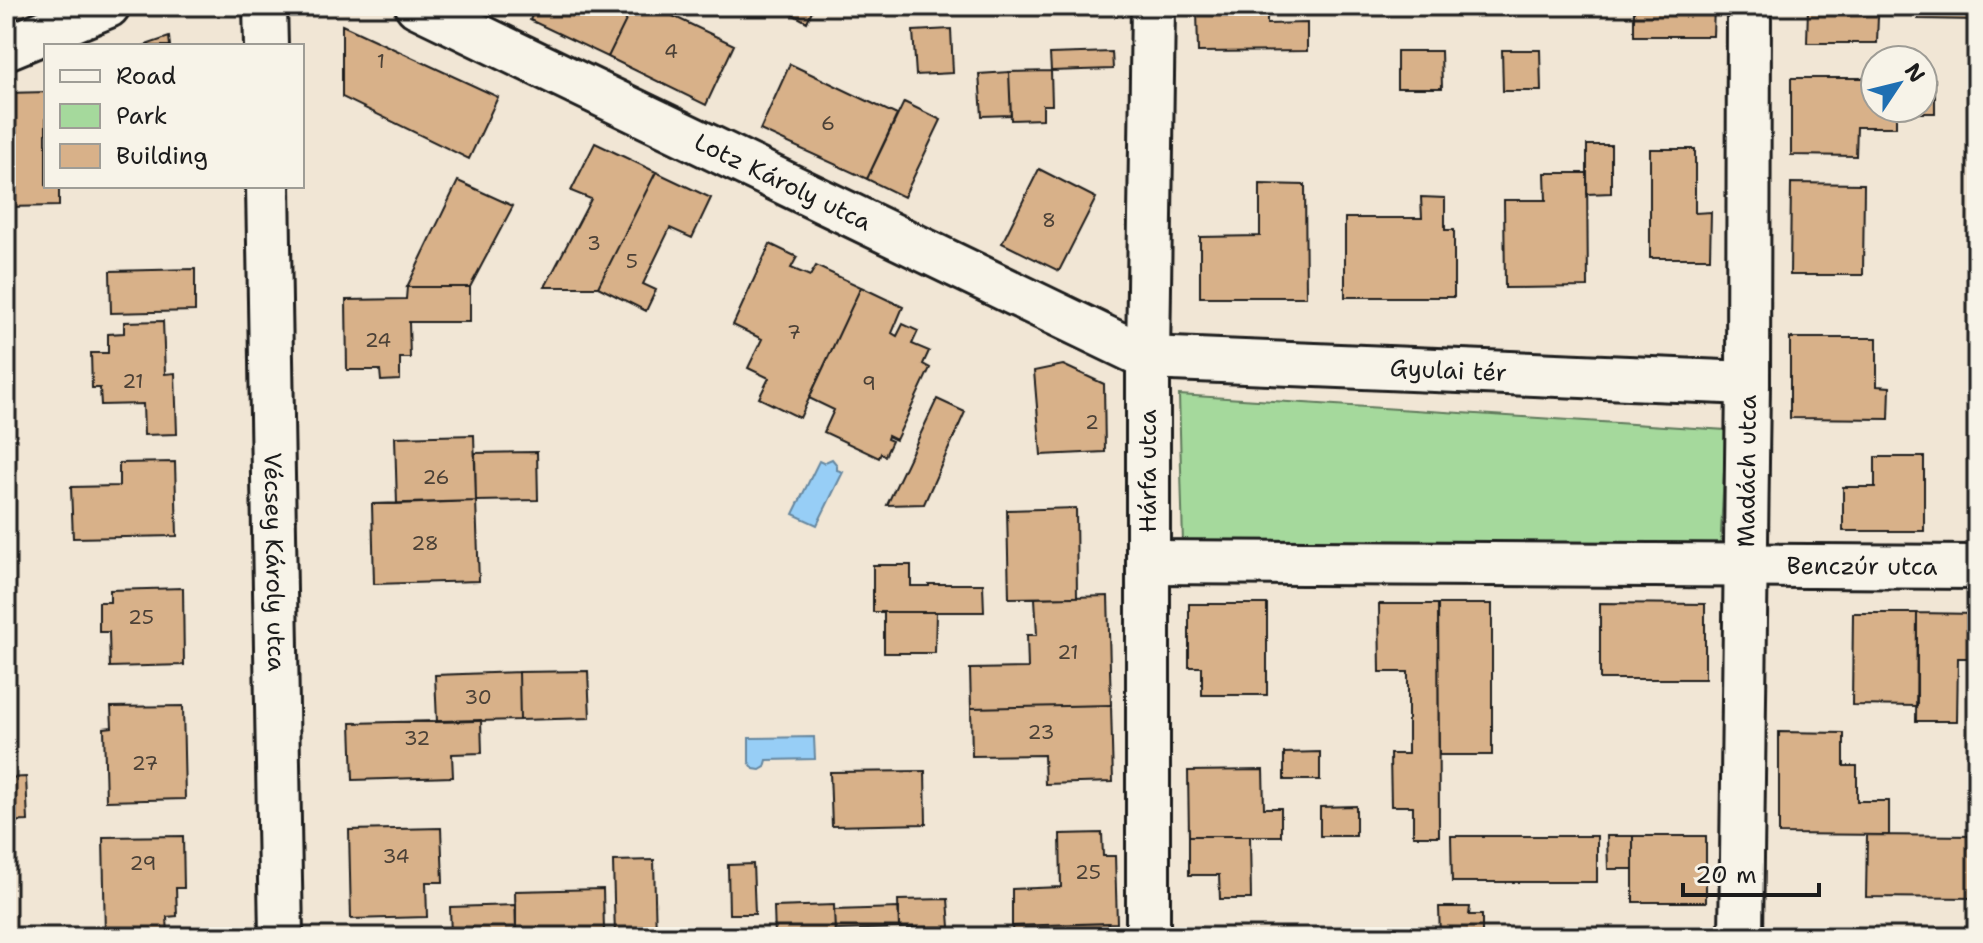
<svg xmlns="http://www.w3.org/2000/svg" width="1983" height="943" font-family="'Shantell Sans',sans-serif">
  <rect width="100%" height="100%" fill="#f1e6d5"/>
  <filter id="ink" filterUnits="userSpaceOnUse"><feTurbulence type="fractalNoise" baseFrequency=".0125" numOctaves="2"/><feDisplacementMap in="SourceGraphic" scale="16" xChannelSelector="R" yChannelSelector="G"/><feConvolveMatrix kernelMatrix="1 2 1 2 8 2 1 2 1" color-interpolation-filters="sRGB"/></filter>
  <g filter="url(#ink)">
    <path fill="#a5d99c" stroke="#607a5c" stroke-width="2" d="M1179,395l547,35 -6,123 -537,-9z"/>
    <path fill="#97cef6" stroke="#66879f" stroke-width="2" d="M832,459l5,6v5l6,2 -26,53 -24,-11 26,-53 4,2z
      M814,737l1,22 -48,1 -2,7 -5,3 -6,-1 -5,-7v-24z"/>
    <path fill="#d8b189" stroke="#1c1c1c" stroke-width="2" d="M536,6h97l-25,51 -78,-37z
      M633,6h45l-5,10 61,29 -28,60 -98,-48z
      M777,6h37l-7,16z
      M1634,6h80l-1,30h-79z
      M1792,6h114v9h-28l-1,28h-70l1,-36z
      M1918,6h59v14l-59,-1z
      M1267,8v16l40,-1v28l-109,1 -1,-43z
      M342,25l156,72 -29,62 -127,-62z
      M951,29l2,44 -37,2 -3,-44z
      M169,37l1,9h-27z
      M1502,50h38l1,41h-38z
      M1397,51h44l1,37h-45z
      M1112,52l1,17 -62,2 -1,-17z
      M790,64l107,51 -30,64 -107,-49z
      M1051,71l1,34h-9v14l-32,1 -2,-48z
      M1009,72l2,43 -29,1 -3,-42z
      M1791,78h84v30h21v19h-39l-1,29 -65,-1z
      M1923,79h12v34h-39v-5h27z
      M46,92v94h13v20l-53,1v-114z
      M904,102l37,18 -37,77 -37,-18z
      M595,143l61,29 -58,115h-53l46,-88 -20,-8z
      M1587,145h24v48l-24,1z
      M1650,149h45v64l16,-1 -1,46h-60z
      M1039,169l57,29 -37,73 -57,-28z
      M656,172l55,26 -19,40 -22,-10 -27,56 13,6 -10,21 -48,-24z
      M1545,173h42l1,114 -83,1 -1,-88h42z
      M458,181l55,25 -43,81h-63z
      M1791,183l73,1 -1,91h-73z
      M1260,184l45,1 1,112h-106v-60l60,-1z
      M1421,197l24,1v32h9v67h-109v-79h77z
      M770,244l27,13 -6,11 19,8 6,-10 45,21 -61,131 -41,-20 10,-20 -21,-10 14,-29 -29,-14z
      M195,269v42l-84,2 -1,-42z
      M407,287h63v35h-61l1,36h-10v22l-19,1 -1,-11h-33l-1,-70 60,-1z
      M861,287l42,20 -11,26 5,3 6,-12 15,7 -6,13 17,7 -6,13 7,4 -34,72 -8,-4 -1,3 5,2 -7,15 -4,-3 -2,5 -55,-26 10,-22 -25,-12z
      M163,321l2,53 10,-1 2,61 -33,1 -1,-31 -42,1 -1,-17h-8l-1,-35h17v-19l16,-1v-11z
      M1790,338h87v48l13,1 -1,32 -99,-1z
      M1063,365l41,19 1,68 -64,3 -7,-84z
      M937,399l28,13 -41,92 -37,1z
      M474,435l2,66 -79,3 -2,-67z
      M537,452l1,48 -62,1 -1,-48z
      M1875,457h49v74h-81v-44h32z
      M175,462l2,74 -104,2 -2,-51 48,-1v-23z
      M476,501l3,80 -105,3 -2,-80z
      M1076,508l1,89 -68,1 -2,-88z
      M873,565h38v21h18v-2h54l1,28h-111z
      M183,588l1,77 -74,2 -1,-35h-10v-30h11v-12z
      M1108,596l3,109 -140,3 -1,-39 58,-1 -1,-33h10l-2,-37z
      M1600,603l105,1v75h-105z
      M1189,604h78v91h-65v-28h-13z
      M1379,604h59l1,232h-26v-30h-22l-1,-52h18v-82h-28z
      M1438,604h54v151h-53z
      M884,612h52l-1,41h-51z
      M1853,613h64v93l-65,-1z
      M1917,613l60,1v44h-19l-1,63h-41z
      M588,671l2,47 -70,2 -1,-48z
      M519,672l1,48 -83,2 -2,-47z
      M1111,705l2,77 -68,2 -1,-29 -72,1 -1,-48z
      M183,706l2,93 -79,2 -2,-73 8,-1 -1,-20z
      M481,720l1,33 -30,1 1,23 -100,3 -2,-57z
      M1971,720h6v28h-6z
      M1779,732l65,1v33h13v35h32v34l-110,-1z
      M1320,752v28h-36v-27z
      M1263,770l1,38h17v28h-92l-1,-65z
      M925,771l1,53 -94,2 -2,-54z
      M26,777l2,44 -22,1v-44z
      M1356,806v30h-36v-29z
      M441,828l2,54h-17l1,35 -76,2 -2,-89z
      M1102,833l1,23h12l2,67 -105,3v-37l49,-2 -1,-53z
      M1867,835l110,1v62l-111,-1z
      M183,836l1,52h-8l1,28 -10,1 1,18 -63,1 -2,-99z
      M1189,836h61l1,63h-31l-1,-24h-30z
      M1451,836h146v46h-145z
      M1607,836h26v33h-25z
      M1633,836h73v66h-73z
      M654,860l2,77h-41l-2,-76z
      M753,864l2,50h-26l-1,-49z
      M603,889l1,43 -88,2 -1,-43z
      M948,899l2,28 -51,1 -1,-28z
      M516,905v29l-65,2 -1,-29z
      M834,905l1,32h-60l-1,-30z
      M1439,907h31l-1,8h13v22h-42z
      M899,908v20l-64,2 -1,-20z
      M1108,923v14h-95l-1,-11z"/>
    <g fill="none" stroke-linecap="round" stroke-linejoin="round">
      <defs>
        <g id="street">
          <path d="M265,6l1,40"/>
          <path id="s1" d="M417,6l731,352 600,25"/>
          <path d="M6,48l102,-42"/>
          <path id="s2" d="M268,186l13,751"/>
          <path id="s3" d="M1148,562l829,5"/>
          <path d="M1148,937v-579l5,-352"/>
          <path id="s4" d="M1741,937l7,-554 1,-377"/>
        </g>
      </defs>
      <use href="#street" stroke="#1c1c1c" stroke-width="48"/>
      <use href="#street" stroke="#f7f3e8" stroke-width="42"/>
    </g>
  </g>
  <g text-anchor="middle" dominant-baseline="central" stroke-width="7" stroke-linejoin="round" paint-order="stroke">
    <g font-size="20" fill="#4b4137">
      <text x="671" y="51">4</text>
      <text x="381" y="61">1</text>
      <text x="828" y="123">6</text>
      <text x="1049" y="220">8</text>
      <text x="594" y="243">3</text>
      <text x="632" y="261">5</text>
      <text x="794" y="332">7</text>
      <text x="378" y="340">24</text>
      <text x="133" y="381">21</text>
      <text x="869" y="383">9</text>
      <text x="1092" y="422">2</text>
      <text x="436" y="477">26</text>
      <text x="425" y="543">28</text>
      <text x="141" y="617">25</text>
      <text x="1068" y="652">21</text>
      <text x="478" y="697">30</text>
      <text x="1041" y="732">23</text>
      <text x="417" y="738">32</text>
      <text x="145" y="763">27</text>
      <text x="396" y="856">34</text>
      <text x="143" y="863">29</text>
      <text x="1088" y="872">25</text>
    </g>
    <g font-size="24" fill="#1c1c1c" stroke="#f7f3e8">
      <text stroke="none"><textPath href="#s1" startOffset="406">Lotz Károly utca</textPath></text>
      <text stroke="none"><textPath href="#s1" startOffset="1112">Gyulai tér</textPath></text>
      <text transform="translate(1148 471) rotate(-90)">Hárfa utca</text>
      <text stroke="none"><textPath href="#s4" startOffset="466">Madách utca</textPath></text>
      <text stroke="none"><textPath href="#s2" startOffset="376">Vécsey Károly utca</textPath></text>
      <text stroke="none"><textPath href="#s3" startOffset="714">Benczúr utca</textPath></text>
    </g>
  </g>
  <rect width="1983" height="943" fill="none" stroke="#f7f3e8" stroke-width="32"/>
  <rect x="16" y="16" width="1951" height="911" fill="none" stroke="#1c1c1c" stroke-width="3" filter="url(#ink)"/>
  <rect x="44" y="44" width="260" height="144" fill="#f7f3e8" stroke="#9f9d96" stroke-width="2"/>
  <rect x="60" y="70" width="40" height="12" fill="#f7f3e8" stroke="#9f9d96" stroke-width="2"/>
  <text x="116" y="84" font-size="24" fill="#1c1c1c">Road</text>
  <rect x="60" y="104" width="40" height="24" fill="#a5d99c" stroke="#9f9d96" stroke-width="2"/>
  <text x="116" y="124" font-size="24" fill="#1c1c1c">Park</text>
  <rect x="60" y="144" width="40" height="24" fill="#d8b189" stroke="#9f9d96" stroke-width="2"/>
  <text x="116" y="164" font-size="24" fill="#1c1c1c">Building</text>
  <g transform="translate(1899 84) rotate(55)"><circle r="38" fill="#f7f3e8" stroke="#9f9d96" stroke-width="2"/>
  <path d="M0-6L14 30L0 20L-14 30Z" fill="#1f6fb2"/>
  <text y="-12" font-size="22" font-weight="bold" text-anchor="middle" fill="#1c1c1c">N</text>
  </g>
  <path d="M1683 883v12h136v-12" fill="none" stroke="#1c1c1c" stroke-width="4"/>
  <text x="1695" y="883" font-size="24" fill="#1c1c1c" stroke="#f7f3e8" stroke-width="6" paint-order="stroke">20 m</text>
</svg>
